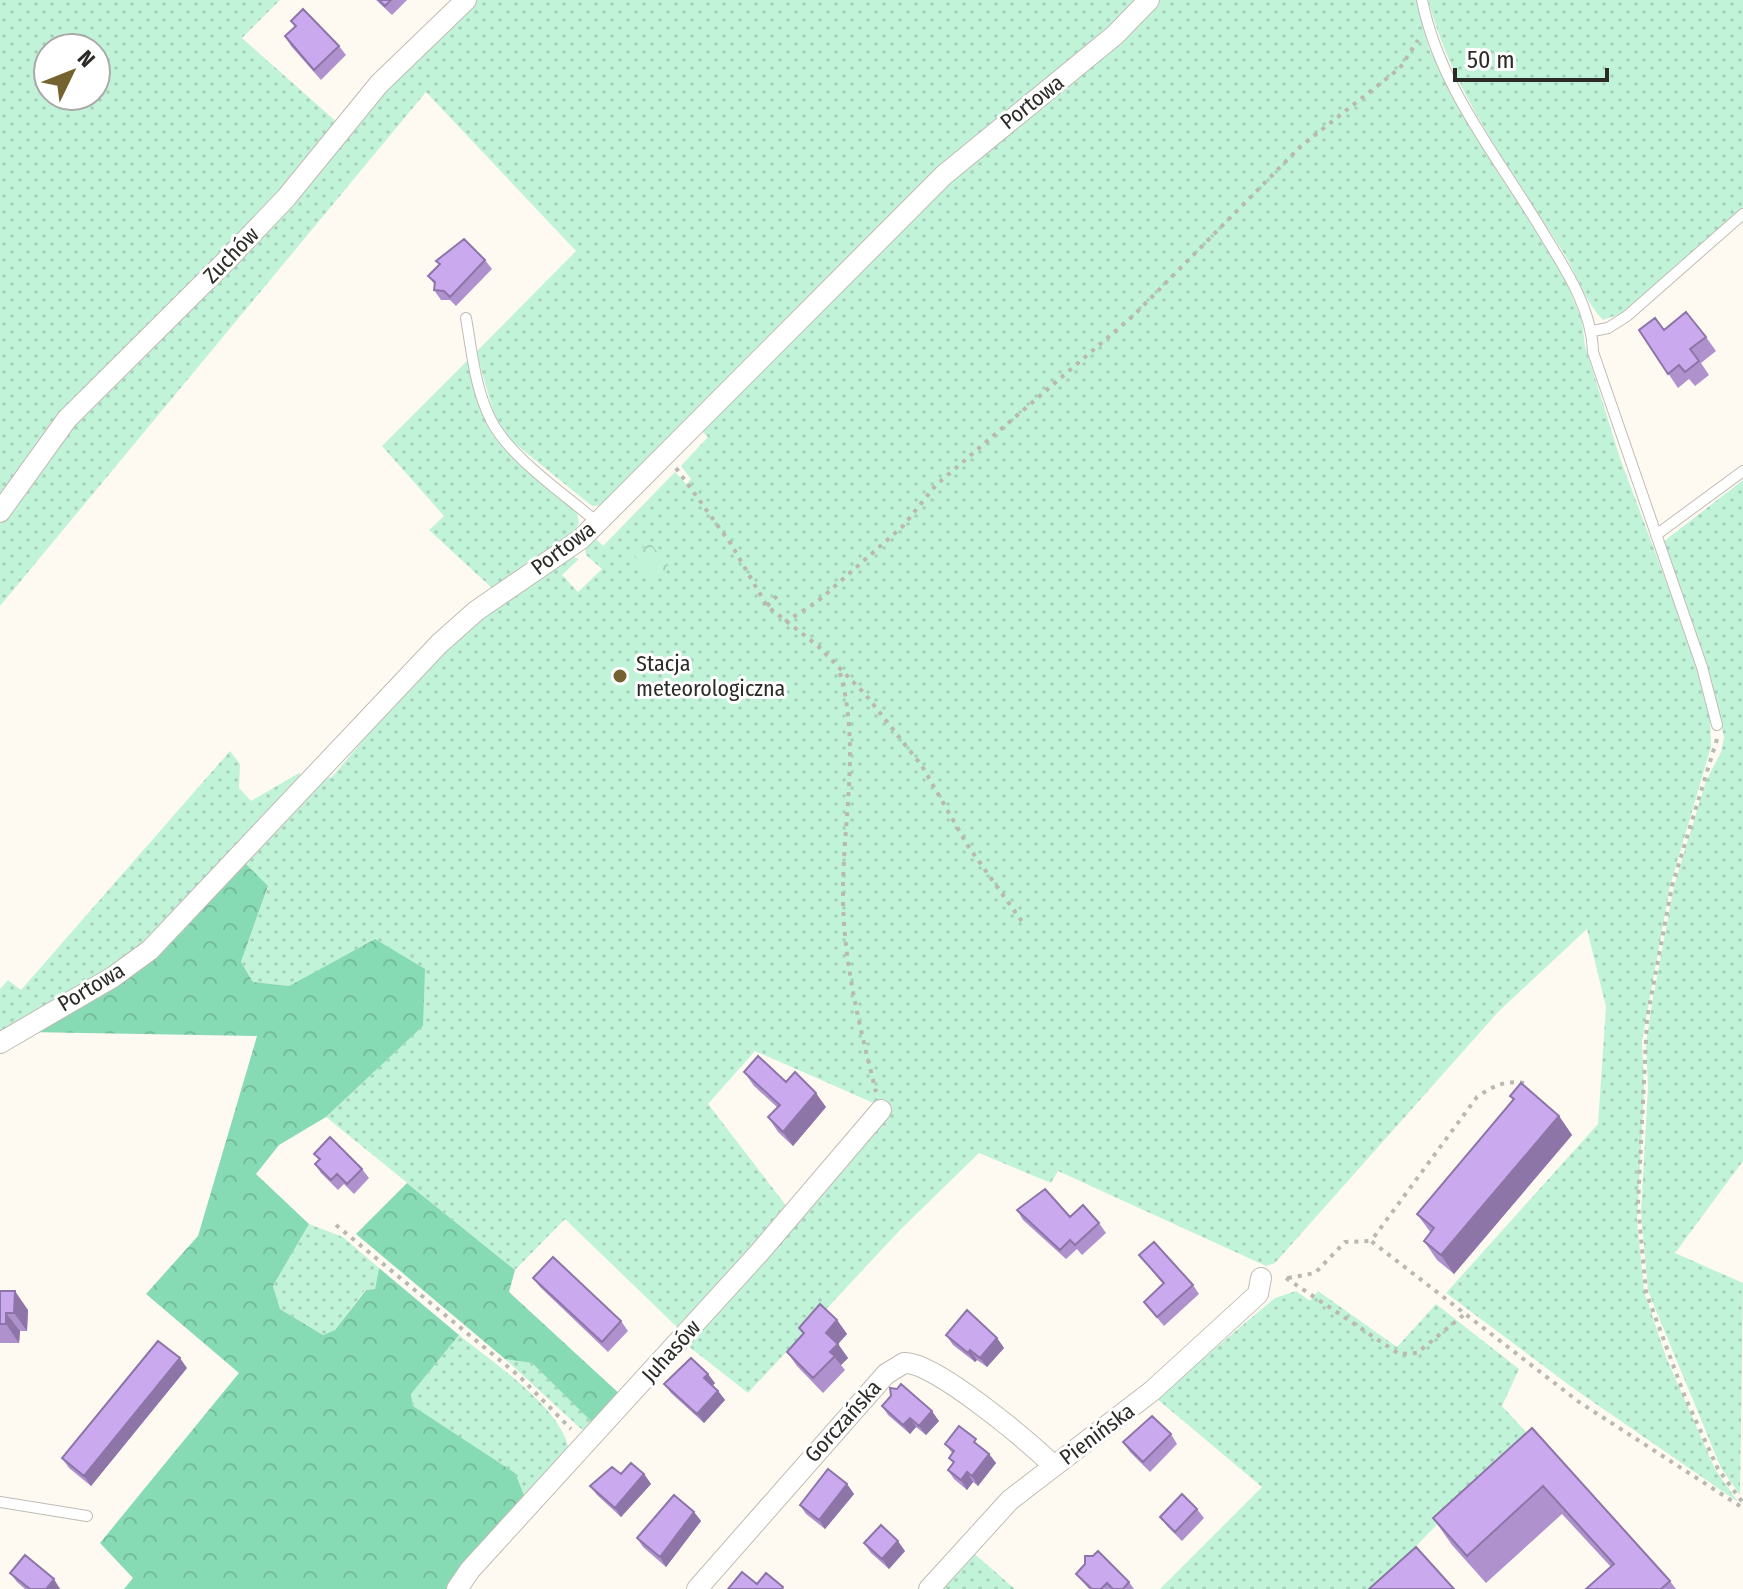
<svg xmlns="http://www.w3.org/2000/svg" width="1743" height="1589" font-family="'Fira Sans Condensed',sans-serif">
  <defs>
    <pattern id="grass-dots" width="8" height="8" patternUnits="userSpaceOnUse" patternTransform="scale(2)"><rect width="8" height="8" fill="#c1f3d9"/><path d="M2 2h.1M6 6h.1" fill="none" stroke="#a6d0ba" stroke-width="1.8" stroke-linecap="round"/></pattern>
    <pattern id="forest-crowns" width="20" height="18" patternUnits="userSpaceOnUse" patternTransform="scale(2)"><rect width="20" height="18" fill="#87dbb4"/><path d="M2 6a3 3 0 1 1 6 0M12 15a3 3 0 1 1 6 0" fill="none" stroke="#75bc9b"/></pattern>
    <pattern id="park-crowns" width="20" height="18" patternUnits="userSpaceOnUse" patternTransform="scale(2)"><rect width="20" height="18" fill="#c1f3d9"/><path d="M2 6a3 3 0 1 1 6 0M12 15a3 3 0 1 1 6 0" fill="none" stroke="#a6d0ba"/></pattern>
  </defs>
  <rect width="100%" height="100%" fill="#fefaf2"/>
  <path fill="url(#grass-dots)" fill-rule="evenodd" d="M0,0h280l-38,38 97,86 -339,378zM48,48h48v48h-48z
    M474,0h668l-540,505 -10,1 -84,-68 -13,-21 -19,-65 100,-101 -150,-159 -426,514v-83l39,-60 342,-375z
    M1156,0h260l13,48 34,67 69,106 33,58 17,41 3,26 35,112 78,209 12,52 1,28 -41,139 -28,155 2,49 -7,132 7,69 22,66 49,112 23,33 -165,-114 -127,-95 152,-169 8,-117 -19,-78 -88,82 -224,252 -9,3 -208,-95 -7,12 -72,-30 -79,77 -152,163 -61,-48 191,-240 -123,-54 -47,53 80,104 -107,123 -116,-112 -50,51 -189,-153 97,-91 -48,-87 -86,47 -36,-4 -12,-20 27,-75 -23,-24 78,-84 9,-2 65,-77 83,-83 90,-61 9,3 -17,16 16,17 24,-23 -16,-14 -1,-9 10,-8 8,8 72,-74 11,12 5,-5 -10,-13 27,-29 -9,-9 179,-181z
    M1428,0h315v207l-117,105 -23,8c-18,-18 -26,-46 -40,-68 -51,-81 -110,-159 -135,-252z
    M469,359l33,85 75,69 2,10 -6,11 -80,55 -64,-59 15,-14 -62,-70z
    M1743,480v681l-68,92 68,30 -3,212 -19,-27 -73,-177 -7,-79 7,-124 -2,-45 6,-39 22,-118 32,-105 15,-29 3,-15 -12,-52 -49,-143z
    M230,751l10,13 -1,24 12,13 48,-28 7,5 -134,143 -65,50 -107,66v-48l8,-9 13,10z
    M309,1224l34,13 36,31 -4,21 -10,1 -30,40 -12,5 -43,-26 -7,-23z
    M1296,1291l14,10 8,-10 79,56 39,-43 83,65 -17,37 25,27 -153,156h-214l102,-102 -106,-89 119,-100z
    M459,1335c32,26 109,77 110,119l-43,46 -12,-27 -101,-67 -2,-12z
    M505,1359l27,4 64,63 -10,5 -6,-3z
    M970,1550l45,39h-79z"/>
  <path fill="url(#forest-crowns)" d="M245,863l23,23 -27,76 12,20 36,4 86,-47 50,30 -2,57 -97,91 -47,28 -23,29 53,50 -36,62 7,23 43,26 12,-5 31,-40 9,-1 4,-21 80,67 -48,59 2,12 102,67 11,27 -75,89h-327l9,-11 -33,-35 139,-170 -93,-79 52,-58 59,-200 -230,-4 126,-76 29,-24z
    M407,1183l108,87 -6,22 114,105 -27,29 -64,-63 -27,-4 -149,-125z"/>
  <path fill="url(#park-crowns)" d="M650,543l20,24 -15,12 -21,-24z"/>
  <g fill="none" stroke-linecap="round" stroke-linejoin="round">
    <defs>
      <path id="lane" d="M1422,0c18,90 80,162 125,239 21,34 45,72 46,113l109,315 15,58
        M466,318c6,34 9,71 25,102 18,37 75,75 107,103
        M1593,331l15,-3 19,-12 116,-102
        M1656,535l87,-64
        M0,1502l87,14"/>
      <path id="street" d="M0,512l67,-93 159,-158 60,-63 93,-114 87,-84
        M0,1043l113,-66 37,-27 289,-306 37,-33 105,-72 363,-364 171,-140 34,-35
        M457,1589l13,-19 289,-317 122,-143
        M697,1589l189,-215 18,-11c29,-3 126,80 150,103
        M929,1589l81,-89 142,-109 106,-97 3,-16"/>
    </defs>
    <use href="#lane" stroke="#c0bcb4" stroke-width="12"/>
    <use href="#street" stroke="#c0bcb4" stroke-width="22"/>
    <path stroke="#bbb7b1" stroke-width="4" stroke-dasharray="4 6" stroke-linecap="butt" d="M676,468l55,76 36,62 51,40 47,48 57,72 46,80 55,77
      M767,606l14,-14
      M785,622l32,-20 86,-76 33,-41 198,-170 167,-169 99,-78 18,-28
      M840,673c21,73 2,152 3,226 1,67 17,128 33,193
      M1717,739l-45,147 -25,133 -9,186 8,87 39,105 33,72 25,34
      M1524,1083c-19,-3 -31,3 -47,14l-106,144 208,161 164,106
      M336,1225l183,151 52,53
      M1286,1278l113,76 18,-1 49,-40
      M1288,1278l27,-5 30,-31 26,-1"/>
    <use href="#lane" stroke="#fff" stroke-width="10"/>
    <use href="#street" stroke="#fff" stroke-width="20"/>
  </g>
  <path fill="#ae91cd" d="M376,0h31l-15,15z
    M291,21l48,25 7,9 -25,25 -30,-34 -6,-10 10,-9z
    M485,260l7,9 -36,37 -6,-6h-9l-7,-10 1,-5 -7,-9 11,-11 -3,-4z
    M1639,330h25l42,7 10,14 -15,12 8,12 -14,11 -6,-7 -11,9z
    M744,1072l42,10 40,25 -33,39 -15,-14 -10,-15 10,-9 -24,-22z
    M1510,1096l49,20 13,19 -118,139 -17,-14 -13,-19 7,-8 -14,-19 96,-114z
    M314,1154l48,15 7,9 -15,16 -10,-10 -6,6 -17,-17 -6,-9 4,-4z
    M1017,1210l53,7 29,6 7,10 -24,22 -5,-6 -11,10 -43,-39z
    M1139,1255l54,30 6,9 -35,32 -20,-24 19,-18z
    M533,1278l88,43 7,10 -20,21 -68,-65z
    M0,1291l28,19 -1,21h-7l-1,12h-19z
    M837,1320l10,14 -9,10 10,14 -7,7 4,5 -22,23 -26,-27 -10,-14 16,-18 -4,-6z
    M946,1335l51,3 7,10 -17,19 -10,-7 -2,2 -22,-17z
    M187,1368l-96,118 -22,-18 -7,-10z
    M715,1383l-3,3 6,5 7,9 -21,23 -33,-30 -7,-9z
    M882,1406l57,15 -13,14 -10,-8 -6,7 -22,-19z
    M1532,1428l138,153 6,8h-90l25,-22 -49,-53 -76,69 -34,-38 -19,-27z
    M1171,1434l6,10 -27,28 -20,-20 -7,-10z
    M945,1444l38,4 6,6 7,9 -18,23 -5,-4 -6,8 -13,-11 -6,-9 5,-7 -4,-5 4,-4z
    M644,1474l7,10 -30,33 -24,-22 -7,-9z
    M847,1484l7,10 -29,35 -19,-15 -6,-9z
    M1197,1509l7,9 -22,23 -15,-15 -7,-9z
    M694,1512l7,9 -35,46 -23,-20 -6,-9z
    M864,1543l41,8 -16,18 -18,-16z
    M10,1573l51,15 -36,1 -8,-7z
    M1076,1574l53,8 5,7h-45z"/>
  <path fill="#8d76a7" d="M816,1093l10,14 -33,39 -10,-14z
    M1559,1116l13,19 -118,139 -13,-19z
    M15,1291l13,19 -1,21 -13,-18z
    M6,1313l14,18 -1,12 -13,-19z
    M837,1320l10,14 -9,10 10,14 -7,7 -11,-13 -4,-19z
    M997,1338l7,10 -17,19 -7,-9z
    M970,1350l7,10 -2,2 -7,-9z
    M180,1358l7,10 -96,118 -7,-10z
    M708,1374l7,9 -4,5 -7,-10z
    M718,1391l7,9 -21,23 -7,-9z
    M932,1411l7,10 -13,14 -7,-9z
    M910,1418l6,9 -6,7 -7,-9z
    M989,1454l7,9 -18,23 -6,-10z
    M967,1472l6,10 -6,8 -6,-10z
    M644,1474l7,10 -30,33 -6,-9z
    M847,1484l7,10 -29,35 -6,-9z
    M694,1512l7,9 -35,46 -6,-10z
    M898,1541l7,10 -16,18 -7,-10z
    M54,1579l6,10h-14z"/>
  <path fill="#caa9ee" stroke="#8d76a7" stroke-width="2" d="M379,0h12l-6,6z
    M303,9l36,37 -25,24 -29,-34 11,-10 -5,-5z
    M464,239l21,21 -35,37 -6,-6 -10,-1 1,-8 -7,-6 12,-12 -4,-3z
    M1686,312l20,25 -16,12 9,12 -14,11 -6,-7 -11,9 -29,-44 16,-12 9,12z
    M758,1056l28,26 9,-10 21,21 -33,39 -15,-15 12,-12 -36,-33z
    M1521,1083l38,33 -118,139 -17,-14 10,-13 -17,-14 97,-115 -4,-3z
    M330,1137l32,32 -15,15 -10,-10 -6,6 -16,-16 5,-5 -6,-5z
    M1045,1189l25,28 13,-12 16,18 -24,22 -5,-5 -10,10 -43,-40z
    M1154,1242l39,43 -36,32 -13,-15 20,-19 -25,-28z
    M553,1257l68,64 -19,21 -69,-64z
    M0,1291h15l-1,22h-8v11h-6z
    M820,1304l17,16 -11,13 12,11 -8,8 5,4 -22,22 -26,-26 17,-19 -5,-5z
    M967,1310l30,28 -17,20 -10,-8 -2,3 -22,-18z
    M158,1341l22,17 -96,118 -22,-18z
    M691,1358l17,16 -4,4 14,13 -21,23 -33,-30z
    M901,1384l31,27 -13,15 -9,-8 -7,7 -21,-19 9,-10 -1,-8 7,1z
    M1152,1416l19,18 -28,28 -20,-20z
    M959,1426l17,13 -2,3 15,12 -17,22 -5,-4 -6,8 -13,-10 6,-8 -5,-4 5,-7 -9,-7z
    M1532,1428l138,153 -9,8h-75l28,-25 -71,-78 -76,70 -34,-38z
    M631,1463l13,11 -29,34 -25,-22 22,-19 9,7z
    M828,1469l19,15 -28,36 -19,-15z
    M1182,1494l15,15 -22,23 -15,-15z
    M674,1495l20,17 -34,45 -23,-19z
    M881,1525l17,16 -16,18 -18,-16z
    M1416,1547l38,42h-85z
    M1098,1551l31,31 -6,7h-10l-6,-6 -6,6h-9l-16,-15 9,-10v-8h8z
    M25,1555l29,24 -8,10h-16l-20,-16z
    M742,1572l15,12 9,-11 17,14 -1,2h-54z"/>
  <circle fill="#746331" stroke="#fff" stroke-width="3" cx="620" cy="676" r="8"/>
  <g text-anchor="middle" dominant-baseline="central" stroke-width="6" stroke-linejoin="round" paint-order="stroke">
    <g font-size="22" fill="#2d2b28" stroke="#fff">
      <text transform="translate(1032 102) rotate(-38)">Portowa</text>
      <text transform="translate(231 255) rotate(-46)">Zuchów</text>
      <text transform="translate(563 548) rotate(-37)">Portowa</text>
      <text transform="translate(91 987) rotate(-31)">Portowa</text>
      <text transform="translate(671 1351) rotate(-48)">Juhasów</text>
      <text transform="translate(843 1421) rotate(-48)">Gorczańska</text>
      <text transform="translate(1097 1434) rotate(-37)">Pienińska</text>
    </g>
    <g font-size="22" fill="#2d2b28" stroke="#fff" text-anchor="start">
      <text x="636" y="663">Stacja<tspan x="636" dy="25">meteorologiczna</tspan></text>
    </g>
  </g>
  <g transform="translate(72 72) rotate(47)"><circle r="38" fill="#ffffff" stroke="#abaaa9" stroke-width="2"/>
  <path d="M0-6L14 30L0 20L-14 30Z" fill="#746331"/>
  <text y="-12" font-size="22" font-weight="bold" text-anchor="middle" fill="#2d2b28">N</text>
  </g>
  <path d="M1455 68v12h152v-12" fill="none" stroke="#2d2b28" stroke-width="4"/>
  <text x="1467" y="68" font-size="24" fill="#2d2b28" stroke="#ffffff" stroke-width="6" paint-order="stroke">50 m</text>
</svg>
